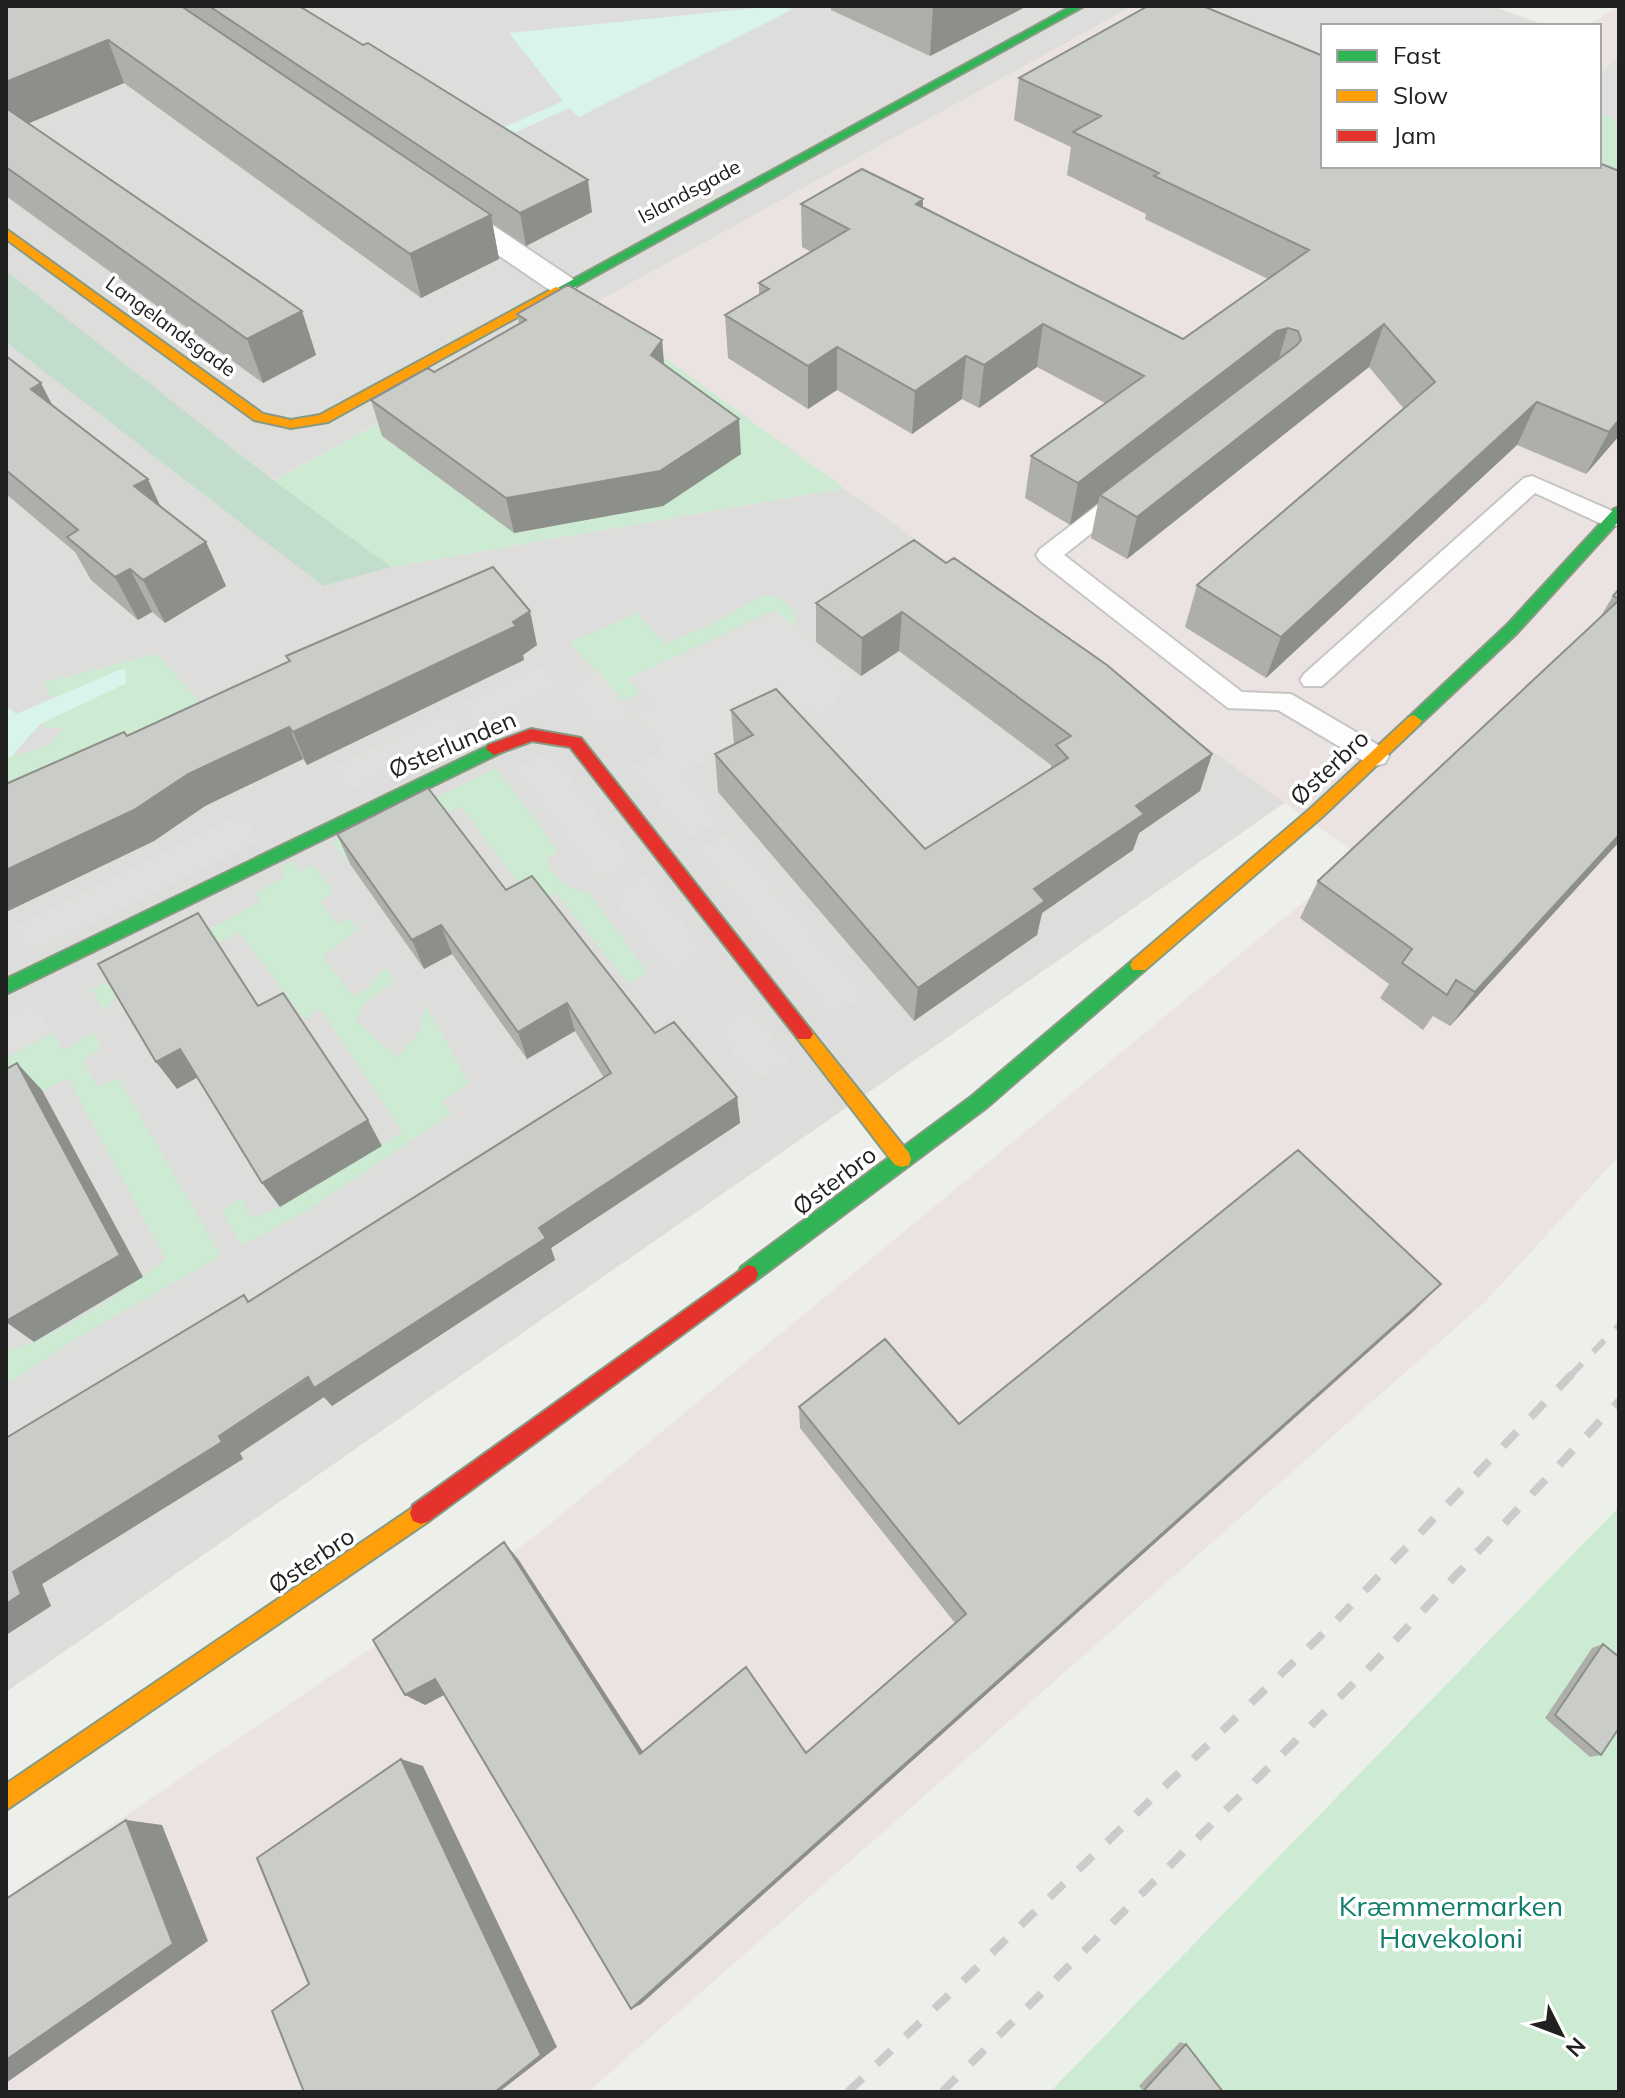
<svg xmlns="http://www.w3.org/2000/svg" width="1625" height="2098" font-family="Mulish,sans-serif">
  <rect width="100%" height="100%" fill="#edefea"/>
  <path fill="#dddedb" d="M6,6h1127l-858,474 116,87 453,-79 442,314 -1280,890z"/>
  <path fill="#ebe3e2" d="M1133,6h20l170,160h276v-140h-12l32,-20v1150l-135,147 -896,789h-582v-195l527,-359 826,-682 -515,-368 -453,79 -117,-86z"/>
  <path fill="#ccebd2" d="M1619,61v121l-20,-16v-90z
    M592,305l252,183 -453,79 -117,-86z
    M763,595c21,3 34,11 33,33l-22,-18 -146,69 12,13 -18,8 -52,-57 67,-30 27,31 49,-20z
    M157,654l52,59 -203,91v-47l34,-8 11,-6 13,-15h-15l-9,-4 87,-41 -3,-15 -71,31 -10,-16z
    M496,768l62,83 -12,9c8,19 23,32 43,33l58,79 -19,11 -72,-90 -23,10 -72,-97 -111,58 -17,-21 12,-6 5,5z
    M293,861l7,11 13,-7 20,27 -13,9 17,24 12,-6 8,10 -35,27 30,39 13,-4 20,-23 10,12 -33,25 -6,16 41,37 24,-28 4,-26 44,79 -28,18 11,12 -149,100 -61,32 -20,-34 19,-12 11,19 28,-11 123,-75 -83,-123 -15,10 -66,-87 -119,61 -16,17 -12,-20 169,-88 -5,-8 29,-18 -4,-9z
    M53,1033l9,18 32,-18 7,15 -19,13 16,26 20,-9 103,178 -143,81 -68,45 -4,-5v-35l6,8c54,-19 109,-56 154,-91l-98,-181 -62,32v-52z
    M1619,1507v585h-569z"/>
  <path fill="#c2ddcc" d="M6,271l268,210 117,86 -68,19 -317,-244z"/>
  <path fill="#d9f4ed" d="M776,6l17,3 -214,108 -10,-9 -124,56 -10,-6 128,-57 -54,-68z
    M124,668l3,15 -87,41 -29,33h-5v-51l10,8z"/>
  <path fill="#dfe0dd" d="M1159,6h334l54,20h-224v50z
    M1619,58v64l-20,-10 3,-9 -3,-2v-28z
    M775,610l79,67 -33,44 -11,-11 -128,62 38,49 -34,17 -56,-72 33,-16 -28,-35 -34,16 -37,-44 33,-17 38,45 17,-10 -25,-26z
    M540,666l18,22 -79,40 -19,-23z
    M451,711l18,23 -119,58 -17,-24z
    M550,752l85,111 -36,18 -84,-112z
    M242,814l18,26 -231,114 -15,-28z
    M729,834l137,162 -35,20 -135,-165z
    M645,874l62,79 -36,20 -63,-80z
    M35,1002l18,31 -47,25v-41z
    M750,1008l40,53 -36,21 -39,-53z"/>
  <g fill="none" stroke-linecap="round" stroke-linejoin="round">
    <defs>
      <path id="lane" d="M1532,476l87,38v12l-15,-1 -69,-32 -213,193h-18l-4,-6 4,-6 220,-196z
        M1128,485l8,3 3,5 -3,5 -72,57 178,137 49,2 94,55 4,7 -4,7 -9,3 -9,-3 -89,-53 -50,-2 -188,-147 -4,-6 4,-6 80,-61z"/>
      <path id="street" d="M445,197l10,3 118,79 4,6 -4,6h-22l-116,-79 -4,-6 4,-6z"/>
      <path id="fast" d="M1072,6h12l-520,287 -10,-3z
        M1619,507v14l-102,112 -98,92h-10l-3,-4 3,-4 98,-92 107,-116z
        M494,743l6,2 2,4 -2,4 -494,241v-15z
        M1139,958l6,2 3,5 -3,5 -159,138 -231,173 -7,2 -7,-2 -3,-7 3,-7 231,-171 161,-136z"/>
      <path id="slow" d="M6,229l257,185 28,6 29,-5 236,-128 10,3 -238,132 -37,6 -37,-8 -248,-181z
        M1414,715l8,6 -3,4 -97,92 -177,153h-12l-3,-5 3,-5 177,-151 99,-92z
        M804,1026l6,3 99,124 2,6 -2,6 -7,2 -7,-2 -97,-126 -3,-5 3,-5z
        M421,1502l8,3 3,8 -3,8 -423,289v-26z"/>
      <path id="jam" d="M531,729l50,9 229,291 3,5 -3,5h-12l-228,-292 -38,-6 -38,14 -8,-6 2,-4z
        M748,1265l7,2 3,7 -3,7 -326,240 -8,3 -8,-3 -3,-8 3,-8z"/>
    </defs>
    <use href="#lane" stroke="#c5c6c4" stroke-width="4"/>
    <use href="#street" stroke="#c5c6c4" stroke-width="4"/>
    <use href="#fast" stroke="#879a82" stroke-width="4"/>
    <use href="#slow" stroke="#879a82" stroke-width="4"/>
    <use href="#jam" stroke="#879a82" stroke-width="4"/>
    <use href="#lane" fill="#fcfdfc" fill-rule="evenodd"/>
    <use href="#street" fill="#fcfdfc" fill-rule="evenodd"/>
    <use href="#fast" fill="#30b455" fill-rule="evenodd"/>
    <use href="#slow" fill="#ff9f0a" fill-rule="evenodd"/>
    <use href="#jam" fill="#e5322d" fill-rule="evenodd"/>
    <path stroke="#cbcbcb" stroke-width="6" stroke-dasharray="16 16" stroke-linecap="butt" d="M1571,1375l48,-50"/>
    <path stroke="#cbcbcb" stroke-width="8" stroke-dasharray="20 20" stroke-linecap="butt" d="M848,2092l487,-470 238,-249
      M942,2092l429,-426 248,-265"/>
  </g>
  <path fill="#aeafab" d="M6,6h293l293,206 -66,34 -34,-23 7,36 -78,39 -297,-215 -95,40 273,188 14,44 -53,28 -257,-187z
    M831,6h196l-97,50 -99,-46z
    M1019,78l304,88 296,5v265l-33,38 -69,-29 -251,233 -81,-51 12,-42 207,-176 -35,-42 -242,192 -36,-21 7,-35 -28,22 -45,-27 6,-42 74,-53 -68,-36 -58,41 -17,-9 -50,35 -75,-44 -29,19 -80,-51 -3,-43 34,-20v-12l52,-31 -9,-5 -1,-43 122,-5v9l260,131 85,-60 -123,-60 1,-5 -79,-39 4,-28 -57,-27z
    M517,314l145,26 2,25 77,89 -78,52 -149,27 -132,-97 -11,-36 63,-28 85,-48z
    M6,356l47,50 108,101 45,35 20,44 -61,37 -13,-11 -14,8 -47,-40 -16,-28 -69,-58z
    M914,540l298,214 -12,37 -61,42 -6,17 -91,63 -5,22 -123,86 -196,-229 -3,-38 19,-9 -3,-35 194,139 126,-80v-4l-152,-114 -38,25 -45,-34v-39z
    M1619,589v253l-169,184 -17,-10 -10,14 -43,-32 9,-14 -89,-66 18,-37 281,-262 14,-23z
    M537,645l-14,10 1,5 -217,105 -4,-6 -98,47 -51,35 -148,71v-128l121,-48 162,-74 -3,-6z
    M337,834l169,56 149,143 82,64 3,26 -189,125 4,12 -223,146 -8,-9 -84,56 3,6 -201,125 9,22 -45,29v-197l238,-143 5,6 355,-223 -29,-47 -48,28 -75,-105 -28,15 -74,-105z
    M1415,1310l-774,694 -10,5 -187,-314 -19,10 93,-146 125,193 163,1 149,-130 -155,-195 -1,-21 160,17z
    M1603,1644l-2,111 -11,2 -45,-39 47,-70z
    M1180,2042l6,2 37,48h-79l-5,-6z"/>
  <path fill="#8d8f8b" d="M933,6h94l-97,50z
    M108,40l16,43 -118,50v-51z
    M588,180l4,32 -66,34 -6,-33z
    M923,199l-3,43 -4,-38z
    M491,215l8,44 -78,39 -11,-44z
    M302,311l14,44 -53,28 -16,-44z
    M1043,324l-6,43 -58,41 5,-43z
    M1384,324l-15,43 -242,192 10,-42z
    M1288,328l-13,43 -175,124 -2,8 -28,22 8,-42 199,-152z
    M662,340l3,36 -14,-21z
    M837,347v43l-29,19v-43z
    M966,356l-4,43 -50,35 3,-43z
    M41,383l23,45 -33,-39z
    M1537,402l-20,43 -251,233 15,-41z
    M739,419l2,35 -78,52 -149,27 -8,-35z
    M1619,420v16l-33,38 23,-42z
    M148,479l20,44 -34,-37z
    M206,542l20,44 -61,37 -22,-43z
    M130,569l22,43 -14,8 -23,-43z
    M530,611l7,34 -14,10 1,5 -217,105 -14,-33 220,-110z
    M902,612l-3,39 -38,25 1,-38z
    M289,727l14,32 -98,47 -51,35 -148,71v-42l182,-96z
    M1212,754l-12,37 -61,42 -6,17 -91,63 -5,22 -123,86 4,-33 116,-99 102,-83z
    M1619,835v7l-169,184 25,-34z
    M441,925l11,29 -28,15 -12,-29z
    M567,1003l8,28 -48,28 -9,-27z
    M180,1049l20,27 -23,13 -21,-27z
    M17,1063l25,27 101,187 -109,65 -28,-20z
    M737,1097l3,26 -189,125 4,12 -223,146 -8,-9 -84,56 3,6 -201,125 9,22 -45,29v-31l7,-32z
    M368,1120l14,26 -102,61 -18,-24z
    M1441,1284l-26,26 -774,694 -10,5z
    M504,1542l14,17 131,202 -9,-7z
    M435,1679l18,11 -28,15 -20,-10z
    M401,1759l22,7 134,281 -58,45h-4z
    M126,1820l36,5 46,116 -202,142v-23z"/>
  <path fill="#caccc7" stroke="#8d8f8b" stroke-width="2" d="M6,6h175l310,209 -81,39 -302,-214 -102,42z
    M209,6h90l64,39 5,-2 220,137 -68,33z
    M1148,6h55l120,50v110h276v-3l20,8v249l-10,12 -72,-30 -256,235 -84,-52 238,-203 -51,-58 -247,193 -37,-22 197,-150 4,-5 -3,-9 -10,-3 -11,3 -199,152 -47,-27 113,-80 -101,-52 -59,41 -18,-9 -51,35 -78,-44 -29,19 -83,-51 44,-26 -10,-6 90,-54 -48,-25 61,-35 61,30 -7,5 267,135 126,-89 -155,-74 5,-3 -86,-41 28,-16 -82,-38z
    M6,108l296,203 -55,28 -241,-172z
    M568,285l94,55 -11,15 88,64 -79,52 -154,27 -135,-98 57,-32 6,4 92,-52 -9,-6z
    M6,356l35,27 -10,6 117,90 -14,7 72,56 -63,38 -13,-11 -15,8 -48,-40 11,-7 -72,-60z
    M914,540l32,23 8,-5 153,107 105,89 -76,52 8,8 -110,75 11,12 -127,87 -203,-234 38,-19 -22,-25 45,-21 149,160 143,-91 -12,-13 15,-9 -169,-124 -40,26 -46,-35z
    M493,567l37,44 -17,11 3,4 -223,106 -4,-5 -101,47 -54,36 -128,60v-86l118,-52 3,4 163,-75 -4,-5z
    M1619,589v10l-6,-3z
    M1619,600v235l-144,157 -19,-12 -9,15 -45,-32 10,-14 -94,-68z
    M428,788l78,102 26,-14 123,157 19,-11 63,75 -198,131 7,10 -232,150 -6,-11 -89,59 3,6 -209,130 8,22 -15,10v-166l238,-143 4,7 363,-229 -44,-70 -49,29 -77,-107 -29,15 -75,-106z
    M198,913l60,93 25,-13 85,127 -106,63 -82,-134 -24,13 -58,-98z
    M17,1063l103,192 -114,66v-252z
    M1298,1150l143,134 -810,725 -196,-330 -30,16 -32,-55 131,-98 136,212 106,-87 60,86 160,-139 -167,-207 86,-68 74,85z
    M1603,1644l16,13v71l-18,27 -46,-40z
    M401,1759l140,296 -46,37h-191l-32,-81 37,-27 -52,-126z
    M126,1820l47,124 -167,116v-161z
    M1186,2044l37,48h-76l-2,-3z"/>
  <g text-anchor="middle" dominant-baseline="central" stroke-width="7" stroke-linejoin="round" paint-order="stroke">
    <g font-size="20" fill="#212121" stroke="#fff">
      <text transform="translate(689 191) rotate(-28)">Islandsgade</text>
      <text transform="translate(171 326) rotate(36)">Langelandsgade</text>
    </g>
    <g font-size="24" fill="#212121" stroke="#fff">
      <text transform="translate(452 744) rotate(-23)">Østerlunden</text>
      <text transform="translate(1329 767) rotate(-43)">Østerbro</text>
      <text transform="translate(834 1180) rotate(-37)">Østerbro</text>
      <text transform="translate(311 1560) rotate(-34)">Østerbro</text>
    </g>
    <g font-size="28" fill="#107e69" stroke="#fff">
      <text x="1451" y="1905">Kræmmermarken<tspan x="1451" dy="32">Havekoloni</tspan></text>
    </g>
  </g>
  <rect width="1625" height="2098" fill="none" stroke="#212121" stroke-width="16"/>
  <rect x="1321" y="24" width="280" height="144" fill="#ffffff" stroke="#a6a6a6" stroke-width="2"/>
  <rect x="1337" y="50" width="40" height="12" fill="#30b455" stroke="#a6a6a6" stroke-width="2"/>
  <text x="1393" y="64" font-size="24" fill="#212121">Fast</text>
  <rect x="1337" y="90" width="40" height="12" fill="#ff9f0a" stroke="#a6a6a6" stroke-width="2"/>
  <text x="1393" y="104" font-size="24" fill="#212121">Slow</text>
  <rect x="1337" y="130" width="40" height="12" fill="#e5322d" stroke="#a6a6a6" stroke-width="2"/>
  <text x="1393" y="144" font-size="24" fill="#212121">Jam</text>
  <g transform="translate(1561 2034) rotate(132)" stroke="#ffffff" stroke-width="6" paint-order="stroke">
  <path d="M0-6L14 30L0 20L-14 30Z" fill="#212121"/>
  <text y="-12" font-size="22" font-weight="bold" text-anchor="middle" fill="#212121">N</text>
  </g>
</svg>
